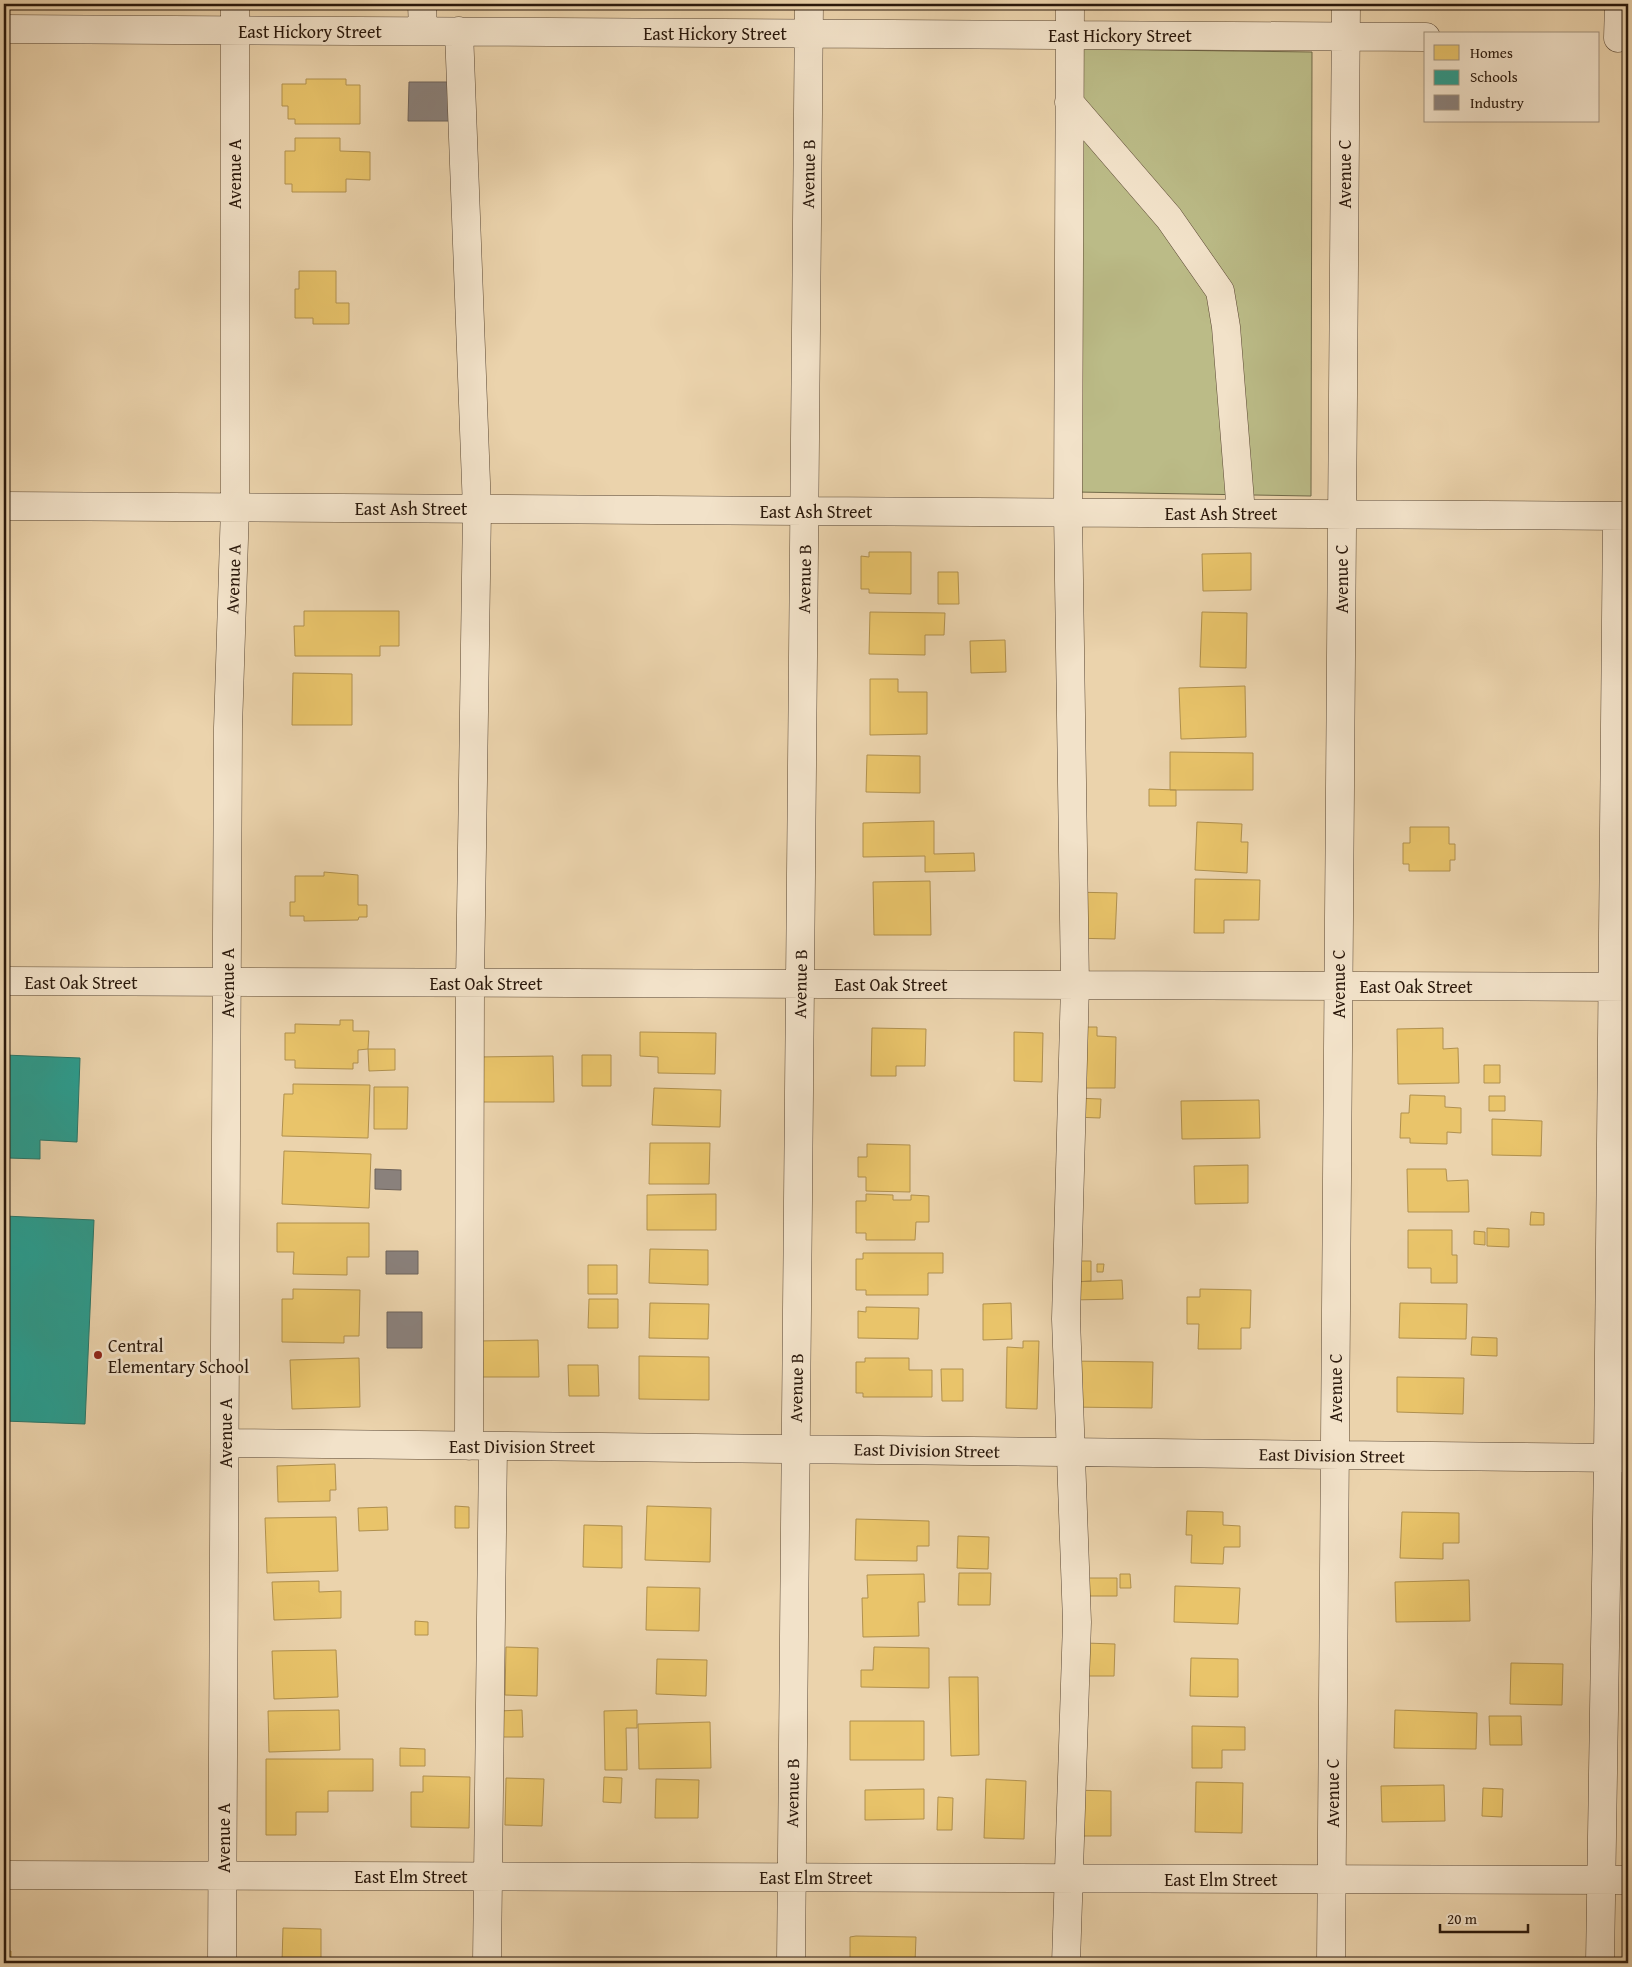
<svg xmlns="http://www.w3.org/2000/svg" width="1632" height="1967" font-family="'Gentium Book Plus',serif">
  <rect width="100%" height="100%" fill="#ebd3ac"/>
  <filter id="stains"><feTurbulence type="fractalNoise" baseFrequency=".004" numOctaves="4"/><feColorMatrix values="0 0 0 0 .2 0 0 0 0 .09 0 0 0 0 .02 0 0 0 .5 -.17"/></filter>
  <radialGradient id="worn" r=".72"><stop offset=".6" stop-color="#630" stop-opacity="0"/><stop offset="1" stop-color="#630" stop-opacity=".3"/></radialGradient>
  <path fill="#bbbb87" stroke="#726a49" d="M1079,49l233,3 -1,444 -235,-4z"/>
  <path fill="#e9c46a" stroke="#b0904e" d="M306,79h40v6h14v39h-65v-5h-7v-13h-6v-22h24z
    M295,138h45v13l30,1v28l-24,-1v13h-54v-8h-7v-33h10z
    M299,271h37v32h13v21h-36v-6h-18v-29h4z
    M869,552h42v42l-42,-1v-4h-8v-33l8,1z
    M1251,553v37l-48,1 -1,-37z
    M938,572h20l1,32h-21z
    M304,611h95v35h-19v10h-85l-1,-30h10z
    M870,612l75,1 -1,22h-19v20l-56,-1z
    M1202,612l45,1 -1,55 -46,-1z
    M1005,640l1,32 -35,1 -1,-32z
    M293,673l59,1v51h-60z
    M870,679h28v13h29v42l-57,1z
    M1245,686l1,51 -65,2 -2,-51z
    M1170,752l83,1v37h-83z
    M867,755l53,1v37l-54,-1z
    M1149,789l27,1v16h-27z
    M934,821v33l40,-1 1,18 -50,1v-16l-62,1v-34z
    M1197,822l45,2 -1,18h7l-1,31 -52,-3z
    M1410,827h39v17h6v16h-5v11h-41v-7h-6v-21h7z
    M324,872l34,3v30h9v12h-8l-1,3 -54,1v-5h-14v-14h5v-26h29z
    M1195,879l65,1 -1,40h-35v13h-30z
    M930,881l1,54h-57l-1,-53z
    M1070,892l47,1 -2,46 -46,-1z
    M340,1020h13v11h16l-1,18 -10,1v13h-5v6l-58,-1v-8h-10v-27h10v-9l45,1z
    M1078,1027h19v9l19,1 -1,51h-38z
    M872,1028l54,1 -1,37h-29v10h-25z
    M1443,1028v21l15,-1 1,35 -61,1 -1,-55z
    M640,1032l76,1 -1,41 -57,-1v-16l-18,-1z
    M1014,1032l29,1 -1,49 -28,-1z
    M368,1049h27v21l-26,1z
    M582,1055h29v31h-29z
    M553,1056l1,46h-77v-45z
    M1484,1065h16v18h-16z
    M293,1084l77,1 -2,53 -86,-2 2,-42h9z
    M374,1087h34l-1,42h-33z
    M654,1088l67,2 -1,37 -68,-2z
    M1410,1095l35,1v11l16,1v25l-14,-1v12l-37,-1v-5h-10l1,-25h8z
    M1489,1096h16v15h-16z
    M1074,1098l27,1 -1,19 -27,-1z
    M1259,1100l1,38 -78,1 -1,-38z
    M1492,1119l50,2 -1,35 -49,-1z
    M650,1143h60l-1,41h-60z
    M867,1144l43,1v47l-44,-1v-14h-8v-20h9z
    M284,1151l87,3 -2,54 -87,-4z
    M1248,1165v38l-53,1 -1,-38z
    M1407,1169h39l1,12 21,-1 1,32h-61z
    M716,1194v36h-69v-35z
    M866,1194l27,1v5h18v-5l18,1v26h-13l-1,18h-49v-7h-10v-32h10z
    M1531,1212l13,1v12h-14z
    M277,1223h92v34h-22v18l-54,-1 1,-22h-17z
    M1487,1228l22,1v18l-22,-1z
    M1408,1230h44v25h5v28h-26v-15h-23z
    M1474,1231l11,1v13l-11,-1z
    M650,1249l58,1v35l-59,-2z
    M863,1253h80v20h-15v22h-62v-5h-10v-31h7z
    M1070,1261h21v20l-20,1z
    M1097,1264h7l-1,8h-6z
    M588,1265h29v29h-29z
    M1122,1280l1,19 -52,1v-18z
    M293,1289l67,1 -1,46h-15v7l-62,-1v-43h11z
    M1200,1289l51,1 -1,38h-9v21h-43l1,-25h-12v-27h13z
    M589,1299h29v29h-30z
    M650,1303l59,1 -1,35 -59,-1z
    M1011,1303l1,36 -29,1v-36z
    M1400,1303l67,1 -1,35 -67,-1z
    M866,1307l53,1 -1,31 -60,-1v-27l8,1z
    M1472,1337l25,1v18l-26,-1z
    M538,1340l1,37h-61v-36z
    M1023,1341h16l-2,68 -31,-1 1,-61 16,1z
    M639,1356l70,1v43l-70,-1z
    M359,1358l1,49 -68,2 -2,-49z
    M865,1358h44v12h23v27h-69v-4h-7v-31h9z
    M1068,1361l85,1 -1,46 -84,-1z
    M568,1365h30l1,31h-30z
    M941,1369h22v32h-21z
    M1397,1377l67,1 -1,36 -66,-2z
    M335,1464l1,26h-6v11l-52,1 -1,-36z
    M455,1506l14,1v21h-14z
    M647,1506l64,2 -1,54 -65,-2z
    M387,1507l1,23 -29,1 -1,-23z
    M1187,1511l36,1v13l17,1v21h-16l-1,17 -32,-1 1,-28h-6z
    M1402,1512l57,1v30h-16v16l-43,-1z
    M336,1517l2,54 -71,2 -2,-55z
    M856,1519l73,2v25h-12v15l-62,-1z
    M584,1525l38,1v42l-39,-1z
    M958,1536l31,1 -1,32 -31,-1z
    M959,1573h32l-1,32h-32z
    M924,1574l1,28h-7l1,34 -56,1 -1,-39h6l-1,-23z
    M1120,1574h10l1,14h-11z
    M1089,1578h28v18h-28z
    M1469,1580l1,41 -74,1 -1,-40z
    M319,1581v11l22,-1v27l-67,2 -2,-38z
    M1175,1586l65,2 -2,36 -64,-2z
    M647,1587l53,1 -1,43 -53,-1z
    M415,1621l13,1v13h-13z
    M1085,1643l30,1 -1,32h-30z
    M506,1647l32,1 -1,48 -32,-1z
    M874,1647l55,1v40l-68,-1v-17h12z
    M336,1650l2,47 -64,2 -2,-48z
    M1191,1658l47,1v38l-48,-1z
    M657,1659l50,1 -1,36 -50,-2z
    M1511,1663l52,1 -1,41 -52,-1z
    M949,1677h29l1,78 -28,1z
    M339,1710l1,40 -71,2 -1,-41z
    M522,1710l1,27h-24v-26z
    M637,1710v18h-11l1,42h-22l-1,-59z
    M1395,1710l82,3 -1,36 -82,-1z
    M1489,1716h32l1,29h-32z
    M850,1721h74v39h-74z
    M710,1722l1,46 -72,1 -1,-45z
    M1192,1726l53,1v23h-23v18h-30z
    M400,1748l25,1v17h-25z
    M266,1759h107v32h-45v21h-32v23h-30z
    M423,1776l47,1 -1,51 -58,-1v-35h12z
    M604,1777l18,1 -1,25 -18,-1z
    M506,1778l38,1 -2,47 -37,-1z
    M656,1779l43,1 -1,38h-43z
    M986,1779l40,2 -2,58 -40,-1z
    M1196,1782l47,1 -1,50 -47,-1z
    M1444,1785l1,36 -63,1 -1,-36z
    M1483,1788l20,1 -1,28 -20,-1z
    M924,1789v30l-59,1v-30z
    M1071,1790l40,1v45h-40z
    M938,1797l15,1 -1,32h-15z
    M283,1928l38,1v34h-39z
    M856,1936l60,1 -1,26h-65v-26z
    M4,1951h7v8h7v4h-14z
    M50,1961l68,2h-68z"/>
  <path fill="#2a9d8f" stroke="#2a7567" d="M4,1055l76,3 -3,84 -37,-2v19l-32,-1 1,-38h-5z
    M4,1216l90,4 -9,204 -81,-3z"/>
  <path fill="#8a817c" stroke="#6d625a" d="M409,82h43v39h-44z
    M375,1169l26,1v20l-26,-1z
    M386,1251h32v23h-32z
    M387,1312h35v36h-35z"/>
  <g fill="none" stroke-linecap="round" stroke-linejoin="round">
    <defs>
      <path id="minor" d="M422,4l1,27
        M4,29l1422,8
        M459,31l18,478 -7,474 -1,463
        M1618,38l1,-34
        M1069,102l100,116 51,73 6,36 15,186
        M4,506l1624,10
        M4,981l1624,6
        M225,1443l1403,15
        M4,1875l1624,5
        M222,1963l6,-1235 7,-221v-503
        M487,1963l6,-517
        M791,1963l18,-1959
        M1066,1963l11,-341 -11,-303 9,-334 -7,-473 2,-508
        M1331,1963l15,-1959
        M1600,1963l8,-505 9,-942"/>
    </defs>
    <use href="#minor" stroke="#5a4733" stroke-width="29"/>
    <use href="#minor" stroke="#f2e2c9" stroke-width="28"/>
  </g>
  <circle fill="#8f2418" stroke="#f2e2c9" stroke-width="2" cx="98" cy="1355" r="5"/>
  <g text-anchor="middle" dominant-baseline="central" stroke-width="5" stroke-linejoin="round" paint-order="stroke">
    <g font-size="18" fill="#2a180b" stroke="#f2e2c9">
      <text x="310" y="31">East Hickory Street</text>
      <text x="715" y="33">East Hickory Street</text>
      <text x="1120" y="35">East Hickory Street</text>
      <text transform="translate(234 174) rotate(-90)">Avenue A</text>
      <text transform="translate(808 174) rotate(-89)">Avenue B</text>
      <text transform="translate(1344 174) rotate(-90)">Avenue C</text>
      <text x="411" y="508">East Ash Street</text>
      <text x="816" y="511">East Ash Street</text>
      <text x="1221" y="513">East Ash Street</text>
      <text transform="translate(233 579) rotate(-88)">Avenue A</text>
      <text transform="translate(804 579) rotate(-89)">Avenue B</text>
      <text transform="translate(1341 579) rotate(-90)">Avenue C</text>
      <text x="81" y="982">East Oak Street</text>
      <text transform="translate(227 983) rotate(-90)">Avenue A</text>
      <text x="486" y="983">East Oak Street</text>
      <text transform="translate(800 984) rotate(-89)">Avenue B</text>
      <text x="891" y="984">East Oak Street</text>
      <text transform="translate(1338 984) rotate(-90)">Avenue C</text>
      <text x="1416" y="986">East Oak Street</text>
      <text transform="translate(796 1388) rotate(-89)">Avenue B</text>
      <text transform="translate(1335 1388) rotate(-90)">Avenue C</text>
      <text transform="translate(225 1433) rotate(-90)">Avenue A</text>
      <text x="522" y="1446">East Division Street</text>
      <text transform="translate(927 1450) rotate(1)">East Division Street</text>
      <text transform="translate(1332 1455) rotate(1)">East Division Street</text>
      <text transform="translate(792 1793) rotate(-89)">Avenue B</text>
      <text transform="translate(1332 1793) rotate(-90)">Avenue C</text>
      <text transform="translate(223 1838) rotate(-90)">Avenue A</text>
      <text x="411" y="1876">East Elm Street</text>
      <text x="816" y="1877">East Elm Street</text>
      <text x="1221" y="1879">East Elm Street</text>
    </g>
    <g font-size="18" fill="#2a180b" stroke="#f2e2c9" text-anchor="start">
      <text x="108" y="1345">Central<tspan x="108" dy="21">Elementary School</tspan></text>
    </g>
  </g>
  <rect width="1632" height="1967" fill="none" stroke="#ebd3ac" stroke-width="20"/>
  <rect x="5" y="5" width="1622" height="1957" fill="none" stroke="#2a180b" stroke-width="2.5"/>
  <rect x="10" y="10" width="1612" height="1947" fill="none" stroke="#2a180b"/>
  <rect x="1424" y="32" width="175" height="90" fill="#f2e2c9" stroke="#a2917d"/>
  <rect x="1434" y="45" width="25" height="15" fill="#e9c46a" stroke="#a2917d"/>
  <text x="1470" y="58" font-size="15" fill="#2a180b">Homes</text>
  <rect x="1434" y="70" width="25" height="15" fill="#2a9d8f" stroke="#a2917d"/>
  <text x="1470" y="82" font-size="15" fill="#2a180b">Schools</text>
  <rect x="1434" y="95" width="25" height="15" fill="#8a817c" stroke="#a2917d"/>
  <text x="1470" y="108" font-size="15" fill="#2a180b">Industry</text>
  <path d="M1440 1924v8h88v-8" fill="none" stroke="#2a180b" stroke-width="2.5"/>
  <text x="1447" y="1924" font-size="15" fill="#2a180b" stroke="#f2e2c9" stroke-width="4" paint-order="stroke">20 m</text>
  <rect width="100%" height="100%" filter="url(#stains)"/>
  <rect width="100%" height="100%" fill="url(#worn)"/>
</svg>
